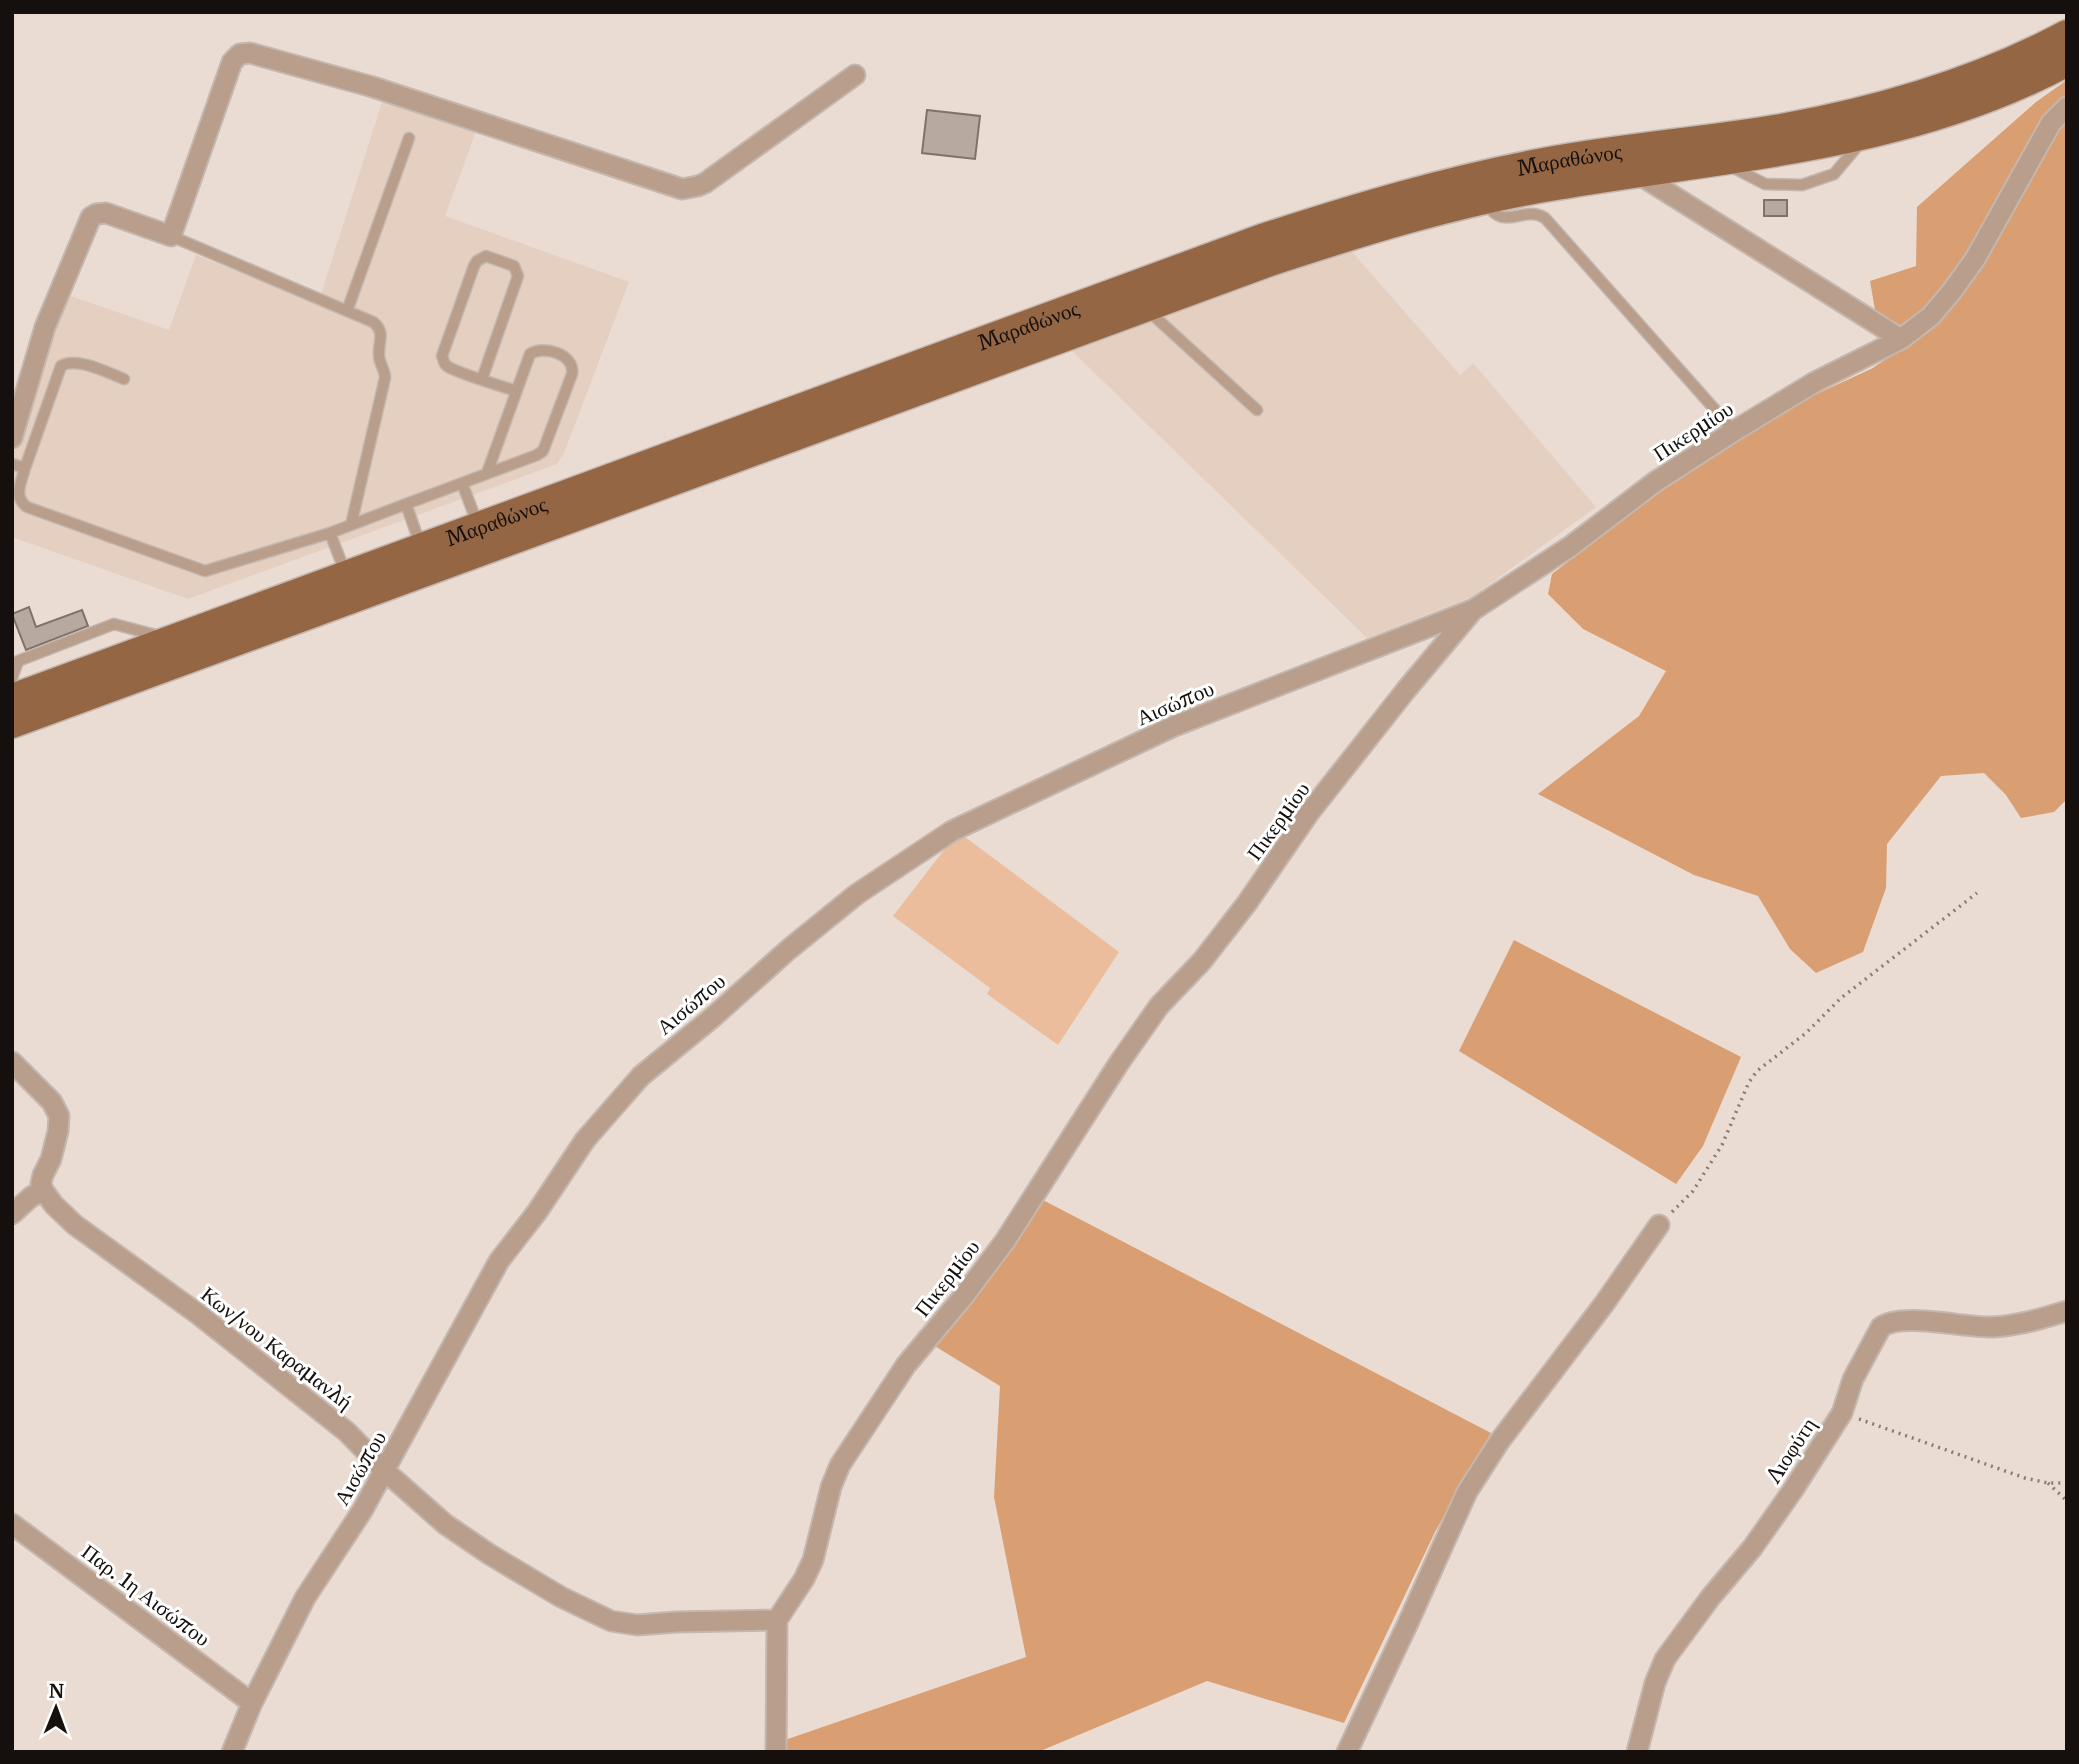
<svg xmlns="http://www.w3.org/2000/svg" width="2079" height="1764" font-family="Merriweather,serif">
  <rect width="100%" height="100%" fill="#eadcd2"/>
  <path fill="#e4cfc1" d="M383,99l94,30 -32,87 184,66 -65,171 -7,11 -369,135 -176,-62v-85l36,-114 17,-44 104,36 27,-75 122,49z
    M1346,245l114,130 13,-12 123,144 -124,90 -105,41 -302,-294z"/>
  <path fill="#ebbd9c" d="M961,834l158,118 -61,93 -71,-51 3,-6 -97,-72 61,-79z"/>
  <path fill="#d99f73" d="M2067,80v719l-13,13 -33,6 -15,-23 -22,-22 -43,3 -54,68 -1,44 -23,64 -47,21 -26,-24 -32,-53 -64,-21 -156,-81 101,-78 27,-45 -83,-42 -35,-35 4,-20 135,-104 112,-68 72,-33 38,-25 -34,-34 -5,-29 46,-15 1,-59 119,-105z
    M1514,940l227,117 -38,89 -27,38 -217,-133z
    M1041,1199l450,234 -56,99 -91,191 -137,-42 -169,71h-256v-11l244,-84 -32,-160 6,-111 -67,-41z"/>
  <path fill="#b7a9a0" stroke="#7e7269" stroke-width="2" d="M927,110l53,6 -5,43 -53,-6z
    M1764,200h23v16h-23z
    M29,607l7,20 46,-17 6,16 -62,24 -14,-36z"/>
  <g fill="none" stroke-linecap="round" stroke-linejoin="round">
    <defs>
      <path id="service" d="M1730,166l35,18 37,1 32,-11 27,-32
        M1486,202c17,32 37,2 59,16l189,213
        M1150,310l4,6 103,94
        M347,311l62,-173
        M482,379l36,-103 -4,-10 -28,-10 -9,5 -3,5 -32,90c2,4 1,7 5,10 9,7 55,20 69,25
        M12,464l13,4c-4,15 -12,29 2,39l178,64 125,-38 21,-8 34,-147c0,-9 -6,-14 -6,-23 -1,-13 7,-23 -6,-33l-202,-86
        M25,468l36,-102c15,-10 47,7 63,13
        M462,483l16,42
        M351,525l55,-21
        M330,533l15,39
        M420,544l-14,-40 131,-49 6,-4 29,-77c3,-20 -28,-29 -42,-20l-43,119
        M12,678l6,-17 96,-37 45,12"/>
      <path id="minor" d="M1635,172l266,167
        M12,438l33,-111 46,-110 5,-3 10,-1 65,23 61,-174 8,-8 10,-1 123,34 309,102 16,-3 7,-3 150,-108
        M12,1062l40,40 7,14 -1,15 -7,28 -8,16 -2,8 2,7 11,15 21,20 123,89 149,118 38,39 60,53 44,30 72,43 50,24 26,4 39,-3 101,-2
        M12,1214l19,-17 12,-7
        M12,1524l240,179
        M232,1752l20,-49 53,-105 57,-87 137,-250 38,-49 48,-72 56,-64 72,-59 75,-67 69,-56 95,-63 220,-104 300,-117
        M776,1752l1,-132 27,-41 9,-19 18,-73 9,-22 66,-100 57,-68 42,-56 114,-178 40,-57 43,-45 45,-58 62,-90 97,-123 67,-80 98,-64 84,-64 79,-51 81,-49 86,-43 30,-23 21,-25 23,-32 76,-136 16,-16
        M1347,1752l61,-129 59,-131 32,-50 105,-138 55,-79
        M1637,1752l18,-69 10,-24 45,-61 43,-51 40,-57 49,-77 11,-34 28,-52c22,-15 83,1 112,0 25,-1 50,-9 74,-16"/>
      <g id="primary">
        <path id="s1" d="M12,699l1250,-460c95,-31 189,-59 287,-77 77,-14 155,-20 232,-33 100,-18 196,-46 286,-94"/>
        <path d="M12,723l1258,-462c94,-31 188,-60 286,-76 175,-30 352,-38 511,-124"/>
      </g>
    </defs>
    <use href="#service" stroke="#c4b7af" stroke-width="13"/>
    <use href="#minor" stroke="#c4b7af" stroke-width="23"/>
    <use href="#primary" stroke="#c4b7af" stroke-width="33"/>
    <path stroke="#877d76" stroke-width="3.5" stroke-dasharray="2 5" stroke-linecap="butt" d="M1672,1212l21,-21 29,-46 27,-63 8,-11 49,-38 35,-35 136,-105
      M1859,1419l166,59 23,5h19
      M2048,1483l19,18"/>
    <use href="#service" stroke="#b89e8b" stroke-width="10"/>
    <use href="#minor" stroke="#b89e8b" stroke-width="19"/>
    <use href="#primary" stroke="#956644" stroke-width="30"/>
  </g>
  <g text-anchor="middle" dominant-baseline="central" stroke-width="6" stroke-linejoin="round" paint-order="stroke">
    <g font-size="21" fill="#15100d" stroke="#fff">
      <text stroke="none"><textPath href="#s1" startOffset="1650">Μαραθώνος</textPath></text>
      <text stroke="none"><textPath href="#s1" startOffset="1083">Μαραθώνος</textPath></text>
      <text transform="translate(1693 431) rotate(-33)">Πικερμίου</text>
      <text stroke="none"><textPath href="#s1" startOffset="516">Μαραθώνος</textPath></text>
      <text transform="translate(1175 703) rotate(-23)">Αισώπου</text>
      <text transform="translate(1278 821) rotate(-54)">Πικερμίου</text>
      <text transform="translate(691 1004) rotate(-40)">Αισώπου</text>
      <text transform="translate(947 1278) rotate(-52)">Πικερμίου</text>
      <text transform="translate(277 1348) rotate(38)">Κων/νου Καραμανλή</text>
      <text transform="translate(1791 1450) rotate(-57)">Λιοφύτη</text>
      <text transform="translate(360 1468) rotate(-60)">Αισώπου</text>
      <text transform="translate(146 1595) rotate(37)">Παρ. 1η Αισώπου</text>
    </g>
  </g>
  <rect width="2079" height="1764" fill="none" stroke="#15100d" stroke-width="28"/>
  <g transform="translate(56 1708) rotate(1)" stroke="#ffffff" stroke-width="5" paint-order="stroke">
  <path d="M0-5L12 26L0 18L-12 26Z" fill="#15100d"/>
  <text y="-10" font-size="19" font-weight="bold" text-anchor="middle" fill="#15100d">N</text>
  </g>
</svg>
